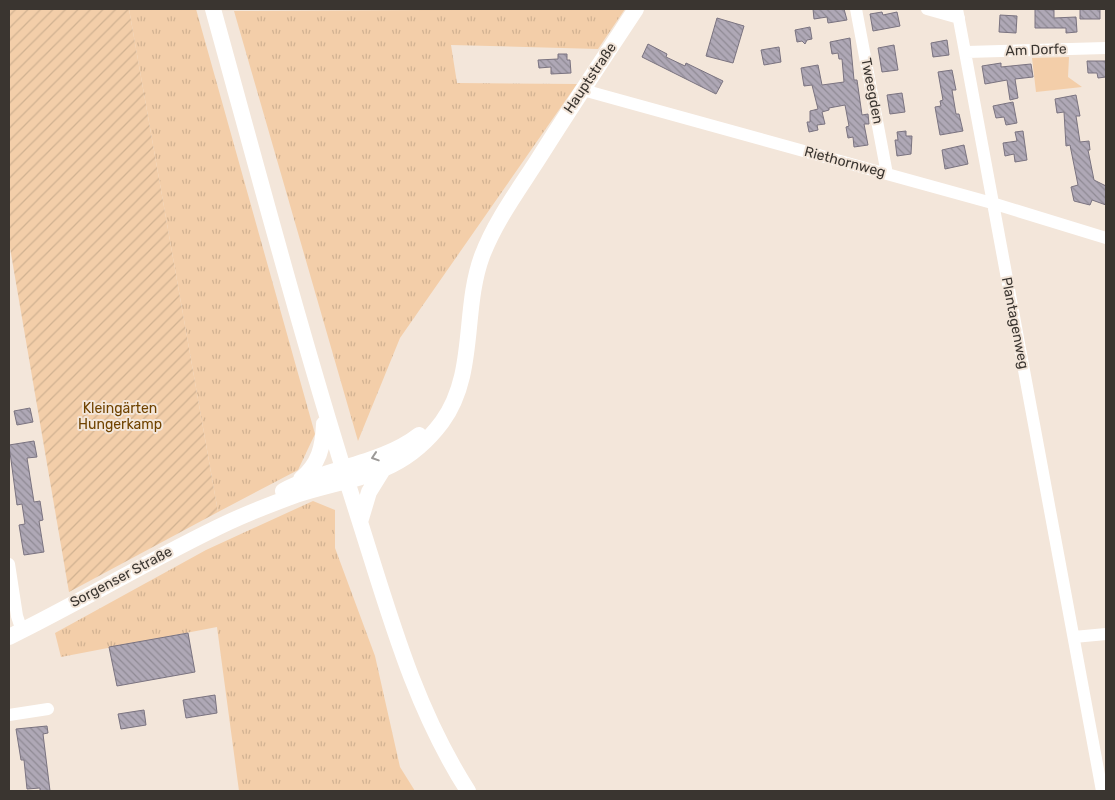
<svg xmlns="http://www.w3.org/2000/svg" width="1115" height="800" font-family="Rubik,sans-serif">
  <defs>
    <pattern id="grass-tufts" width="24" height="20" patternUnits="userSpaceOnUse" patternTransform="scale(1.25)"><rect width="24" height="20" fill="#f3cea9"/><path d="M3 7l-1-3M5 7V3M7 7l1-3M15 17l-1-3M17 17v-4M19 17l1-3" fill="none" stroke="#d1b292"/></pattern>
    <pattern id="garden-furrows" width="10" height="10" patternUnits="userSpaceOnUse" patternTransform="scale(1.25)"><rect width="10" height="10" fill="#f3cea9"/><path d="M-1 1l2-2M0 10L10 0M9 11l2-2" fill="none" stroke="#d1b292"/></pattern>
    <pattern id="building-back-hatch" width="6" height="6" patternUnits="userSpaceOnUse" patternTransform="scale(1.25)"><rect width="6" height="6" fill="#afa8b6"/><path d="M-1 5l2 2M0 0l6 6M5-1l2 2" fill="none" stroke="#8f8a94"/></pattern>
  </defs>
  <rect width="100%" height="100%" fill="#f3e6da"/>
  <path fill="url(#grass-tufts)" d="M129,9h67l119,425 -17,36 -80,42z
    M625,9l-27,40 -147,-4 6,38 120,1 -177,254 -42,103 -124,-430z
    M313,501l22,9v38l40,108 25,111 15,24h-176l-22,-164 -156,30 -6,-24 151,-83z"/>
  <path fill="#f3cea9" d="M1069,57l-1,20 14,10 -46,5 -4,-34z"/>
  <path fill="url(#garden-furrows)" d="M9,9h120l89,503 -149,80 -60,-350z"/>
  <path fill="url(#building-back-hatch)" stroke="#7a7380" d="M813,9h31l3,11 -19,3 -1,-6 -13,2z
    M1035,9l19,1v8l22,-1 1,15 -11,1v-5h-31z
    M1080,9h20v10h-20z
    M882,12l1,3 14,-3 3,14 -27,5 -3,-17z
    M1000,15l17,1 -1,17 -17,-1z
    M717,18l27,8 -11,37 -27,-7z
    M810,27l2,12 -5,1 -2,4 -3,-3 -5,1 -2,-12z
    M850,38l4,42h3l5,35 6,-1 1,10h-5l4,21 -14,2 -1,-10 -5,1 -2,-11 3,-1 -4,-21 -16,3v2l-7,2 3,12 -8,1 1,5 -9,2 -2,-10h3v-11l8,-2 -6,-24 -8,1 -3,-18 17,-3 4,20 22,-3 -2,-23h-3l-1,-6 -6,1 -2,-12z
    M947,40l2,15 -16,2 -2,-14z
    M648,44l19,10 -1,3 19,9 1,-3 37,18 -7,13 -74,-37z
    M894,45l4,25 -16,2 -4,-24z
    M779,47l2,15 -17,3 -3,-15z
    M558,54h9v6h3l1,13 -20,1v-7l-12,1 -1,-8 20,-1z
    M1087,61h19v16l-8,1 -1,-5h-9z
    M1001,63v4l30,-3 2,13 -18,2 3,19 -8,2 -3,-20 -22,4 -3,-18z
    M952,70l4,20h-4l4,24h3l4,17 -23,4 -5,-28 6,-1 -1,-5 3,-1 -5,-28z
    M902,93l3,19 -15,2 -3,-19z
    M1076,95l4,21h-4l4,26 9,-1 1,9h-2l6,30 12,6v19l-14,-5 -2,5 -16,-4 -3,-14 7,-2 -8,-40 -4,1 -2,-34 -7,1 -2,-14z
    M1013,102l4,21 -11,2 -2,-8 -8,1 -3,-12z
    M906,131v5h6l-1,18 -14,2 -2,-16h3l-1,-8z
    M1023,131l4,29 -12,2 -1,-8 -9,2 -2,-13 14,-2 -2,-9z
    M964,145l4,19 -23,5 -3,-19z
    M30,408l3,14 -16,3 -3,-14z
    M34,441l3,16 -10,1 7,44 6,-1 3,19 -4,1 5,31 -20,3 -5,-30 6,-1 -3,-20 -5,1 -8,-60z
    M188,633l7,39 -78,14 -8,-39z
    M215,695l2,18 -31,5 -3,-18z
    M144,710l2,15 -25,4 -3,-15z
    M47,726l1,7 -5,1 7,57h-10v-3l-13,1 -3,-29h-3l-5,-31z"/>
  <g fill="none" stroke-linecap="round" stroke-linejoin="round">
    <path stroke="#fff" stroke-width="12" d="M856,9l31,165
      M927,9l32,9
      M957,9l145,782
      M967,52l139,-4
      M583,90l409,113 114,35
      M9,564l8,52 5,15
      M1074,637l32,-3
      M9,715l39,-6"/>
    <path stroke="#fff" stroke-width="16" d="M213,9c47,170 92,341 146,510 30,94 55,188 109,272
      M301,479c18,-15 22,-32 23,-55
      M283,491c42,-23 99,-27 136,-56
      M360,522l9,-30 13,-21
      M9,637c74,-36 145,-80 220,-115 22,-10 45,-19 67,-27 59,-19 105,-18 146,-73 35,-48 20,-112 40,-166 13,-34 35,-64 55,-95 32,-51 66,-102 99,-152"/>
  </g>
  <defs><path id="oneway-chevron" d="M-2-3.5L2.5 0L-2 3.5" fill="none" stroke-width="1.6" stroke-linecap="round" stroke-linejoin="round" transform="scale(1.25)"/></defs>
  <use stroke="#9c9a98" href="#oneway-chevron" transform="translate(375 457) rotate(162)"/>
  <g text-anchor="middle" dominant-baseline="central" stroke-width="4" stroke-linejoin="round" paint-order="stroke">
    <g font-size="14" fill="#3a3530" stroke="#f3e6da">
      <text transform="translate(1036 50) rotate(-2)">Am Dorfe</text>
      <text transform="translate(590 78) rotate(-56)">Hauptstraße</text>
      <text transform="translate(872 91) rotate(79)">Tweegden</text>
      <text transform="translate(845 162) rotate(15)">Riethornweg</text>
      <text transform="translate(1015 323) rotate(79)">Plantagenweg</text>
      <text transform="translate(121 577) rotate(-28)">Sorgenser Straße</text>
    </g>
    <g font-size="14" fill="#704300" stroke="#f3e6da">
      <text x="120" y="408">Kleingärten<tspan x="120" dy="16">Hungerkamp</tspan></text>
    </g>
  </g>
  <rect width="1115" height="800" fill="none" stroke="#3a3530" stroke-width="20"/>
</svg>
